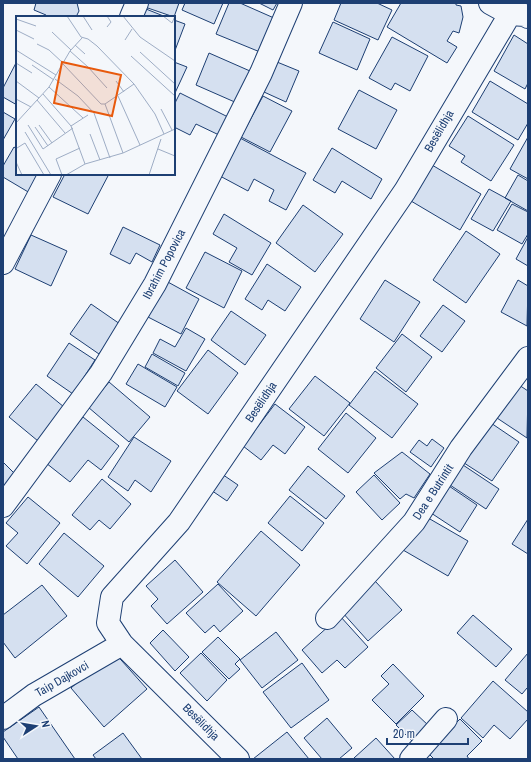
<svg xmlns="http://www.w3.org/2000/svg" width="531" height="762" font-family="'Archivo Narrow',sans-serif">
  <rect width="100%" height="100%" fill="#f4f7fb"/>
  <path fill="#d5e0f0" stroke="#1d3f73" d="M36,3h41l2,8 -3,6h-30v-2l-12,-5z
    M143,3h36l-5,14 -32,-11z
    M185,3h38l-9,21 -32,-14z
    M229,3h11l34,15 -14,34 -44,-18z
    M259,3h18l-4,7z
    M341,3h36l15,7 -14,30 -44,-20z
    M401,3h55v2l5,1 2,11 -4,16 -6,-2 -6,10 10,6 -10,16 -60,-36z
    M141,7l25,10h-29z
    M174,20l11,4 -11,29z
    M333,22l37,17 -13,31 -38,-17z
    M514,35l14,9v39l-3,6 -31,-18z
    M392,37l36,19 -18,35 -15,-8 -4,7 -22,-12z
    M209,53l41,18 -13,32 -41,-18z
    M17,61v44l-14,-8v-9z
    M174,62l13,5 -12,26h-1z
    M277,62l22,9 -13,31 -22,-10z
    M490,81l38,23v19l-10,17 -46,-28z
    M359,90l38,20 -21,39 -38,-20z
    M180,93l48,24 -9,18 -23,-11 -6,11 -16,-8v-22z
    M263,96l29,15 -22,41 -29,-15z
    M3,112l12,7 -12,21z
    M468,116l46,29 -23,36 -30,-19 4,-6 -16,-10z
    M528,137v42l-18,-10z
    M240,138l66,35 -20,37 -17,-9 5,-11 -20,-11 -6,12 -28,-15z
    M14,147l3,2v25h30l-12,22 -32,-19v-11z
    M332,148l50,31 -11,20 -29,-18 -7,12 -22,-13z
    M432,165l49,29 -21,36 -49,-29z
    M65,174h44l-21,40 -35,-17z
    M518,175l10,6v30l-23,-13z
    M489,189l22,12 -18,30 -22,-12z
    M512,204l16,8v22l-6,10 -25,-14z
    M303,205l40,29 -28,38 -39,-29z
    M224,214l47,29 -19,32 -23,-13 8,-14 -24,-14z
    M123,227l37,18 -8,17 -16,-9 -6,11 -20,-10z
    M466,231l34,23 -34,49 -33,-23z
    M31,235l36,16 -16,35 -36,-17z
    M528,237v29l-12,-7z
    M205,252l37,19 -18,37 -38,-20z
    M267,264l34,23 -16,24 -17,-11 -6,10 -17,-11z
    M385,280l35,22 -26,40 -34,-23z
    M518,280l10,6 -1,40 -26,-14z
    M166,281l33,18 -18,35 -33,-17z
    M91,304l29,20 -21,30 -29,-20z
    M443,305l22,16 -23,31 -22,-16z
    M231,311l35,24 -21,30 -34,-25z
    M186,328l19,11 -19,32 -33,-18 7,-14 15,8z
    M402,334l30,23 -26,35 -30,-24z
    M69,343l26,17 -22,34 -26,-18z
    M208,350l30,23 -30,41 -31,-23z
    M152,354l33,19 -7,13 -33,-19z
    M138,364l39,23 -12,20 -39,-23z
    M375,371l43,33 -26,34 -43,-33z
    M315,376l35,27 -26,33 -35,-27z
    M109,382l41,35 -21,25 -41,-35z
    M516,383l12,8 -1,47 -33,-22z
    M36,384l28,23 -26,34 -29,-24z
    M275,404l30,23 -20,27 -12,-9 -12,15 -18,-14z
    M346,413l30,25 -28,35 -30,-24z
    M83,417l36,29 -18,24 -13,-10 -18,22 -24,-19z
    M488,421l31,21 -27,39 -31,-20z
    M134,437l37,24 -20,31 -16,-12 -7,11 -20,-14z
    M432,439l12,9 -13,19 -21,-15 9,-12 8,6z
    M402,452l28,22 -16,24 -8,-4 -6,5 -26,-26z
    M3,462l13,13 -13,14z
    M460,463l39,26 -13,20 -39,-26z
    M308,466l37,30 -19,23 -37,-29z
    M216,470l22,15 -11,16 -22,-15z
    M374,475l26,28 -18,17 -26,-28z
    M102,479l29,25 -21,25 -11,-9 -9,10 -18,-15z
    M446,484l31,21 -17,27 -32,-21z
    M290,496l34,27 -22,28 -34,-28z
    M28,497l32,26 -33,41 -21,-18 12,-13 -12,-10z
    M423,515l45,26 -20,35 -45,-26z
    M528,519v35l-16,-10z
    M261,531l39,34 -44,51 -39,-34z
    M64,533l40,33 -26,31 -39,-33z
    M175,560l28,32 -36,32 -16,-18 7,-7 -12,-13z
    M375,581l27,29 -34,31 -26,-29z
    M218,584l25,27 -23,21 -6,-7 -9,8 -19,-20z
    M42,585l25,31 -52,42 -12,-16v-27z
    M473,615l39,34 -16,18 -39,-34z
    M340,616l28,31 -23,21 -8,-8 -15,13 -20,-23z
    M163,630l26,27 -14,14 -25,-28z
    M276,632l22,28 -36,28 -22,-28z
    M218,637l22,22 -5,5 5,5 -11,10 -27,-27z
    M113,651l34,38 -43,38 -33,-39z
    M201,653l26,27 -20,21 -27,-28z
    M528,653v36l-1,-1 -5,6 -17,-14z
    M302,663l27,37 -38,28 -28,-36z
    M393,664l31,32 -28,28 -24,-24 17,-16 -8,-8z
    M493,681l35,31v7l-18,20 -16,-14 -11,13 -22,-20z
    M39,707l36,52h-57l-15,-22v-5z
    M412,710l17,16 -16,16 -17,-17z
    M327,718l25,30 -13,11h-17l-18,-21z
    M460,719l22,22 -15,15 2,3h-35l-7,-7z
    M287,732l22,27h-56z
    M123,733l19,26h-46l-3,-4z
    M376,738l19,21h-40l-1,-1z"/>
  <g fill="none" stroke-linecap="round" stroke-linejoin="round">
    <defs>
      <path id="street" d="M490,3l20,11 15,1 3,2
        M131,17l6,-14
        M3,263l47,-89
        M3,506l98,-133 54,-89 106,-211 30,-70
        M327,618l87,-96 47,-74 67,-90
        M3,718l31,-23 88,-51
        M238,759l-116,-115 -14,-21 4,-26 67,-75 60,-88 166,-243 105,-177
        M411,759l35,-40"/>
    </defs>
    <use href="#street" stroke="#1d3f73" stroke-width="24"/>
    <use href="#street" stroke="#f4f7fb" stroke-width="22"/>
  </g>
  <g text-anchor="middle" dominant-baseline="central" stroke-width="3" stroke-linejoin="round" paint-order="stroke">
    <g font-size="12" fill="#1d3f73" stroke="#f4f7fb">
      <text transform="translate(439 131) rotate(-60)">Besëlidhja</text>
      <text transform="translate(164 264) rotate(-62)">Ibrahim Popovica</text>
      <text transform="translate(261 402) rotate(-56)">Besëlidhja</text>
      <text transform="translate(433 492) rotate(-57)">Dea e Butrintit</text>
      <text transform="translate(62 679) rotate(-30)">Taip Dajkovci</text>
      <text transform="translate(201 722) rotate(45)">Besëlidhja</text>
    </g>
  </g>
  <g transform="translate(16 16)">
    <rect width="159" height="159" fill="#f4f7fb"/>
    <path fill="none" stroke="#9eadc5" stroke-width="1" d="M51,0l14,21 7,2 9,7 37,38 21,30 9,20M67,0l9,14M91,0l4,6 -4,5M107,0l17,21 35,24M147,0l9,7 3,-7M0,3l20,7M0,14l18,9M36,16l19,18M109,24l7,-11M21,28l12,6 14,13M59,29l10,9M0,34l40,25M54,35l18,16 19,21M124,36l35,32M115,40l44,40M0,47l16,10M47,48l38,40h4M16,49l22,15M39,63l23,17 16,17 16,45M0,65l23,17M100,65l8,11M33,71l34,31M27,78l28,32 14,38M102,80l22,49M0,83l15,8M21,84l28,33M89,88l18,49M89,88l29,-20M145,93l11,21M0,107l33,-36 21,-36 12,-13M12,109l15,24 30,-21M23,109l13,18M55,110l17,-11M19,111l13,19M9,116l26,43M74,118l10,26M1,132l8,-5 19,32M142,133l17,7M0,146l6,13M46,159l-6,-16 24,-11M50,159l19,-11 38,-11 52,-24M133,159l12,-36"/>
    <path fill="#e8590c" fill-opacity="0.15" stroke="#e8590c" stroke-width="2" d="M46,46l59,13 -9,41 -58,-13z"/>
    <rect width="159" height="159" fill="none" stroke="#1d3f73" stroke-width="2"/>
  </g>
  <rect width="531" height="762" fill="none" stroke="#1d3f73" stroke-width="8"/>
  <g transform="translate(36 726) rotate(78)" stroke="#f4f7fb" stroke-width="3" paint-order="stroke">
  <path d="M0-3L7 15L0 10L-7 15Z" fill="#1d3f73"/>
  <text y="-6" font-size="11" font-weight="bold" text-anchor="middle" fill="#1d3f73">N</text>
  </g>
  <path d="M387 738v6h81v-6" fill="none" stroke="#1d3f73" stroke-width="2"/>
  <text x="393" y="738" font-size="12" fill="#1d3f73" stroke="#f4f7fb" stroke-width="3" paint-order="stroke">20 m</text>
</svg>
